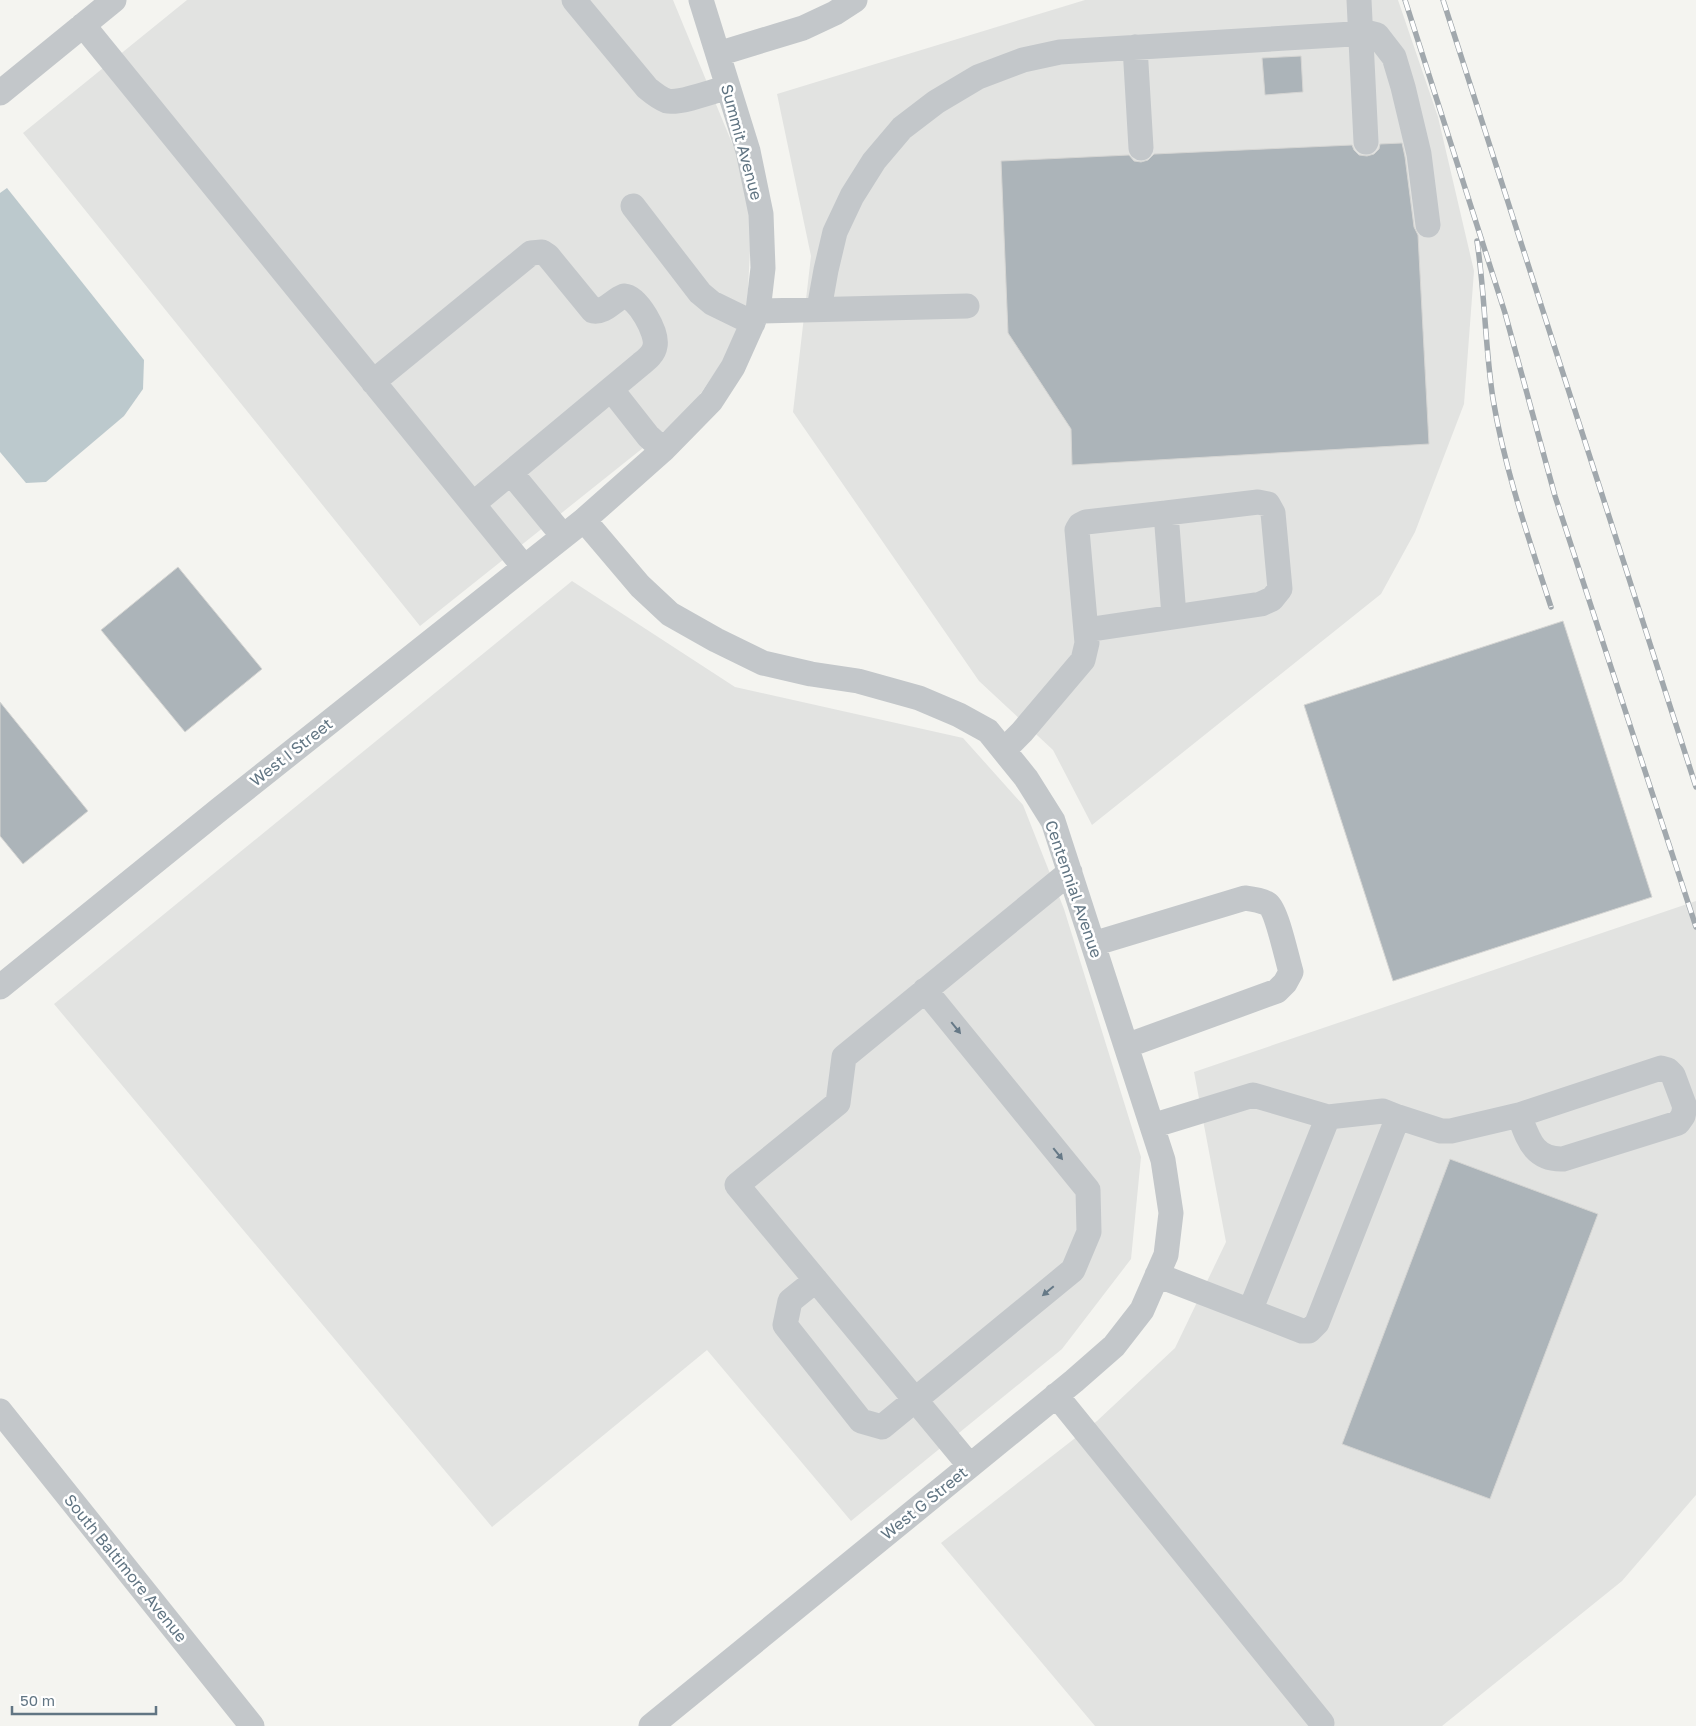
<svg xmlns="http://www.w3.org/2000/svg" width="1696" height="1726" font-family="'Golos Text',sans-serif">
  <rect width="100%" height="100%" fill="#f4f4f0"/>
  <path fill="#e2e3e1" d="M187,0h486l80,194 -7,133 -58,85 -268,214 -397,-493z
    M1085,0h313l40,117 36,154 -10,133 -49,128 -34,62 -289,231 -39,-75 -74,-69 -186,-269 18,-156 -34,-162z
    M572,581l163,106 228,51 60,67 41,104 77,248 -10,102 -69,90 -211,172 -144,-171 -215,177 -438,-523z
    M1696,901v594l-74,86 -180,145h-347l-154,-183 156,-122 78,-73 51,-106 -32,-170z"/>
  <path fill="#bcc9cd" d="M7,188l137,172 -1,29 -19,27 -78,66 -20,1 -26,-31v-259z"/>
  <path fill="#acb4b9" stroke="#d5d5d3" d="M1301,56l2,36 -38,3 -3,-37z
    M1402,143l3,14 9,70 4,8 11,209 -357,21 -1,-36 -63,-96 -7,-172 128,-6 5,6 7,1 7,-2 6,-6 198,-9 2,5 5,5 8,1 7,-2 5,-5 1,-5z
    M178,567l84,102 -77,63 -84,-102z
    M1563,621l89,276 -259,84 -89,-276z
    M0,702l88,109 -65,53 -23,-28z
    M1450,1159l148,55 -108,285 -148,-55z"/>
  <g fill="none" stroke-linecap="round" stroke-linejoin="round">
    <path stroke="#c3c7ca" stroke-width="25" d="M574,0l73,88c6,5 12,10 20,13 11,3 48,-10 61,-14
      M1359,0l7,142
      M83,25l441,542
      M1135,47l6,101
      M718,54l85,-26 32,-15 20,-13
      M0,93l114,-93
      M633,206l67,87 12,10 41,20
      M819,309l7,-39 9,-38 17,-36 22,-35 28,-33 34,-26 42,-25 45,-17 37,-8 309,-19 8,2 17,22 9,30 16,67 9,71
      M758,311l209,-5
      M373,382l158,-129 11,-1 6,4 45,55c12,2 20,-11 31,-15 14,1 34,37 31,50 -1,8 -9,14 -14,18l-168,140
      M611,389l37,47 15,14
      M511,473l52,63
      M584,520l56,66 30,28 46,26 47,23 48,11 47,7 61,17 40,17 29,16 38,47 27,43 110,339 8,53 -5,42 -24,55 -28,36 -40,35 -423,345
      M1086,630l175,-26 11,-5 8,-10 -7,-76 -5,-9 -10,-2 -92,11
      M1004,750l18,-18 61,-72 4,-17 -10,-113 3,-5 6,-3 80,-9 8,103
      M1093,944l152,-46c8,1 16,2 23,6 9,7 19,55 23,68l-6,11 -8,8 -151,55
      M0,987l220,-178 364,-289 79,-70 48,-49 22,-34 25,-56 5,-43 -2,-54 -13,-63 -47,-151
      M1152,1126l101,-31 75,22
      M1157,1275l145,56h7l8,-8 81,-206 43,14h10l68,-16 142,-47 7,2 5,5 12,32 -2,9 -5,7 -115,36c-30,1 -35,-21 -44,-44
      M816,1280l-26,21 -5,24 76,96 21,6 191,-157 16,-38 -1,-42 -163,-200
      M1250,1311l78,-194 55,-6 15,6
      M1056,1395l266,328
      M0,1411l252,315
      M970,1466l-233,-281 101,-82 6,-46 226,-185"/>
    <defs>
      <path id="rail" d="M1405,0l100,313 50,183 141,431
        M1443,0l253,787
        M1477,241c8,53 8,106 16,158 12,72 36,140 58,208"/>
    </defs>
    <use href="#rail" stroke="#a1a8ad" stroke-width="5.5"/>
    <use href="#rail" stroke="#fff" stroke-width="4" stroke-dasharray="11" stroke-linecap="butt"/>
  </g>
  <defs><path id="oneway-solid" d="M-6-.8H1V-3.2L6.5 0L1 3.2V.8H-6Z" transform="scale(1.25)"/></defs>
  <g fill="#667987">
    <use href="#oneway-solid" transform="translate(956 1028) rotate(51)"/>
    <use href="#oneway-solid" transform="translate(1058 1154) rotate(51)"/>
    <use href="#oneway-solid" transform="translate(1048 1291) rotate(140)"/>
  </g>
  <g text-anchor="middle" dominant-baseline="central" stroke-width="5" stroke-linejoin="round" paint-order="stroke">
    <g font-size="16" fill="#617583" stroke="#fff">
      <text transform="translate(742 142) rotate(75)">Summit Avenue</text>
      <text transform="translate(291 752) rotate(-38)">West I Street</text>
      <text transform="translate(1074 889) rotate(71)">Centennial Avenue</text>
      <text transform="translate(924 1503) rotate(-39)">West G Street</text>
      <text transform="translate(126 1568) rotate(51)">South Baltimore Avenue</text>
    </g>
  </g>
  <path d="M12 1706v8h144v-8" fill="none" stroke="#617583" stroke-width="2.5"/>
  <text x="20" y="1706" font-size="15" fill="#617583" stroke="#ffffff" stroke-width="4" paint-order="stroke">50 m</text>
</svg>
